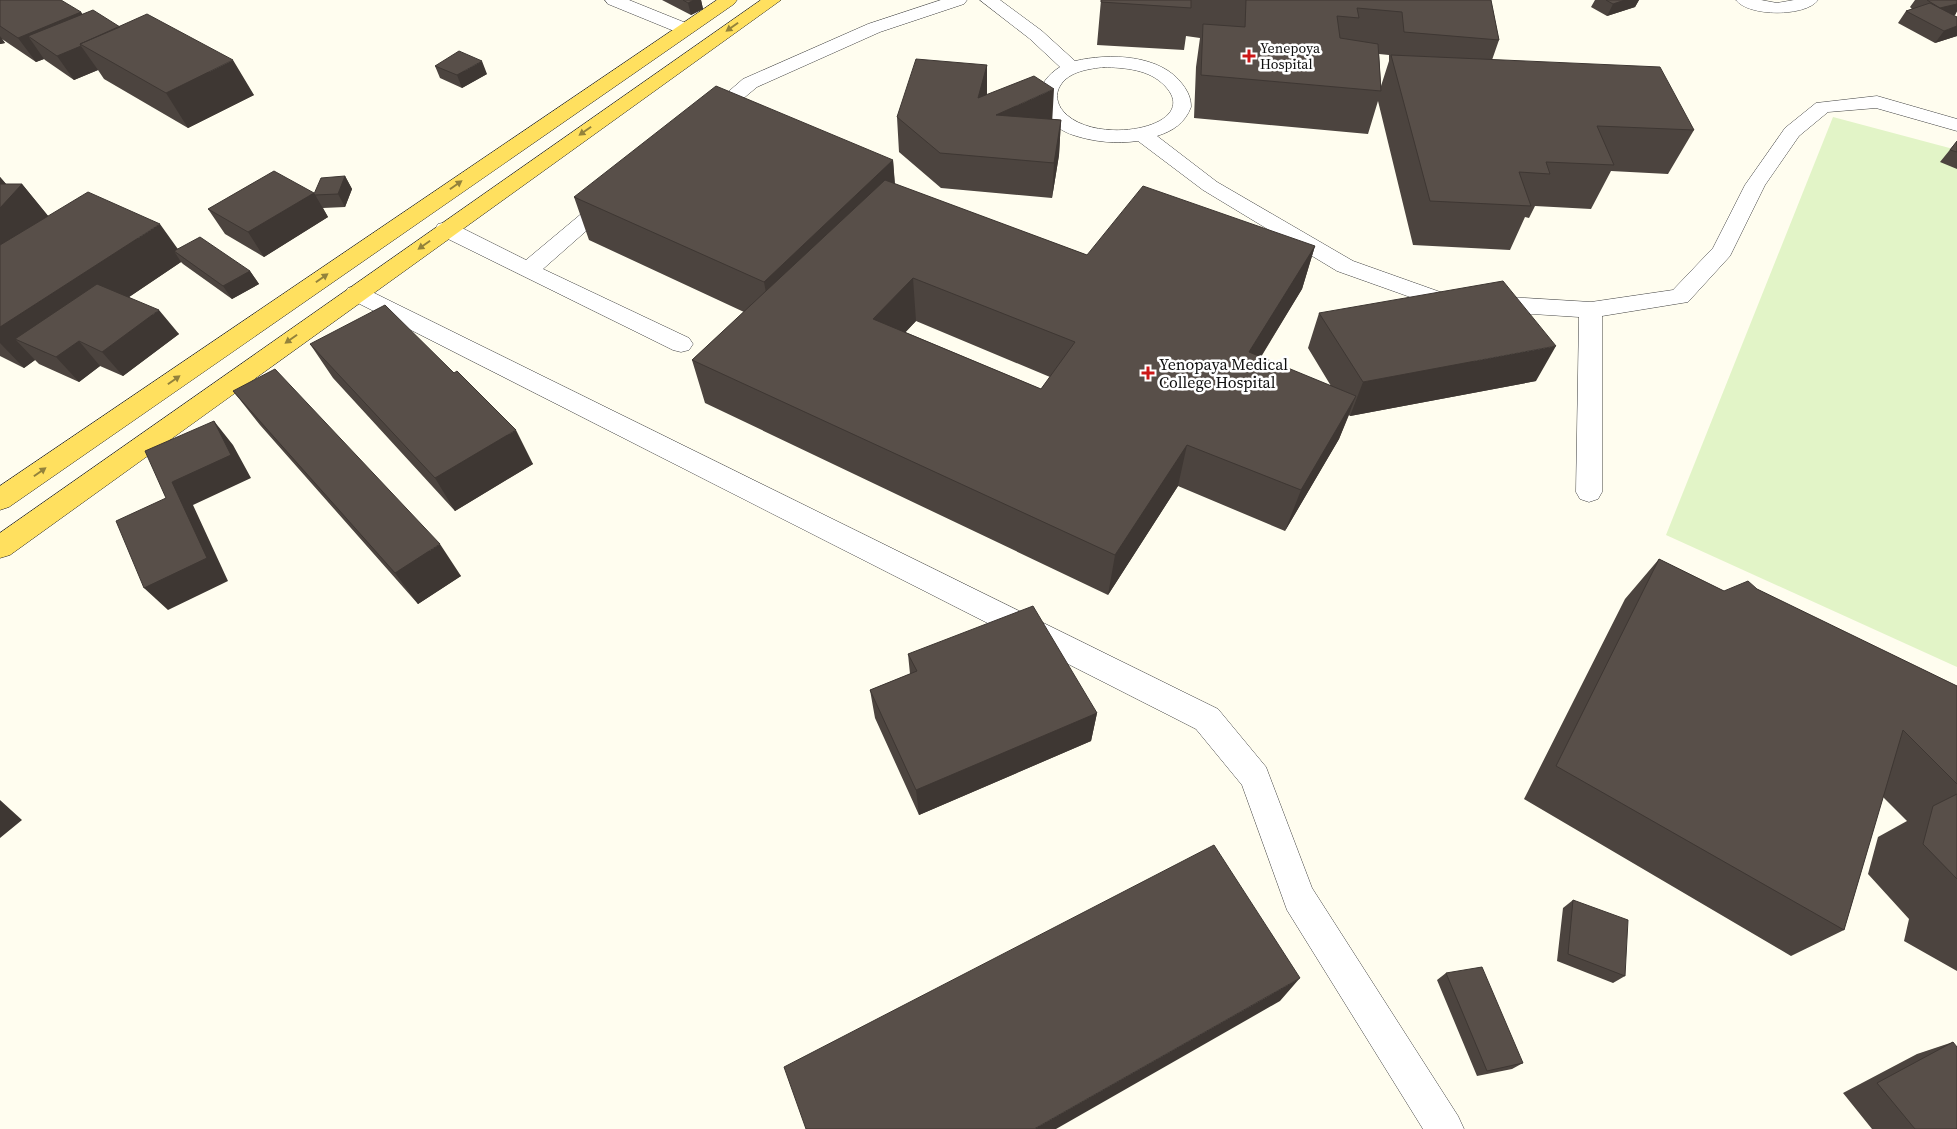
<svg xmlns="http://www.w3.org/2000/svg" width="1957" height="1129" font-family="'Source Serif 4',serif">
  <rect width="100%" height="100%" fill="#fffdef"/>
  <path fill="#e2f4c7" d="M1833,117l124,33v517l-291,-132z"/>
  <g fill="none" stroke-linecap="round" stroke-linejoin="round">
    <defs>
      <path id="minor" d="M605,0h24l62,25 3,4 -3,4 -6,1 -6,-1 -71,-29z
        M941,0h26l-3,4 -84,28 -123,55 -42,35 -7,2 -7,-2 -3,-4 45,-39 125,-55z
        M980,0h20l42,31 33,30c34,-8 86,-7 108,24 5,7 8,13 8,22 -6,16 -18,24 -34,29l60,46 136,79 90,32 148,9 82,-12 40,-42 32,-63 40,-57 31,-25 61,-7 80,23v12l-81,-23 -48,4 -29,24 -34,49 -35,71 -42,46 -86,14v176l-4,7 -9,3 -9,-3 -4,-7 3,-175 -138,-9 -104,-37 -134,-81 -65,-49c-22,3 -44,1 -65,-6 -34,-12 -48,-46 -13,-68l-30,-28zM1104,67c21,1 45,2 61,19 39,41 -71,62 -102,25 -6,-7 -8,-17 -3,-25 9,-15 29,-17 44,-19z
        M1736,0h25l16,3 17,-3h24c-12,17 -70,17 -82,0z
        M612,192l7,2 3,4 -3,4 -76,67 146,69 4,6 -4,6 -8,2 -8,-2 -235,-116 -3,-5 3,-5 8,-2 8,2 72,36 79,-66z
        M356,286l8,2 854,421 48,58 46,121 146,228 6,13h-41l-136,-219 -45,-125 -46,-56 -848,-431 -3,-5 3,-5z"/>
      <path id="major" d="M717,0h20l-3,4 -725,503 -9,3v-24z
        M761,0h20l-771,555 -10,3v-25z"/>
    </defs>
    <use href="#minor" stroke="#414141" stroke-width="1"/>
    <use href="#major" stroke="#1f1f1f" stroke-width="1"/>
    <use href="#minor" fill="#fff" fill-rule="evenodd"/>
    <use href="#major" fill="#ffe05f" fill-rule="evenodd"/>
  </g>
  <path fill="#4c443f" fill-rule="evenodd" d="M0,0l81,12 1,2 38,13 134,68 -66,33 -84,-49 -6,-9 -24,10 -29,-20 -1,-1 -8,3 -34,-23 3,4 -5,1z
    M662,0h39l2,9 -12,6z
    M1101,0h390l8,40 -7,20 202,70 -26,44 -57,-3 -20,38 -56,-3 -6,12 -4,-1 -15,33 -97,-5 -35,-144 -10,33 -174,-16 2,-51 4,-29 -14,-2 -2,14 -87,-5zM1379,54l10,1v6l-8,25z
    M1595,0h44l-4,7 -28,9 -16,-9z
    M1915,0h42v11l-2,4h-2l4,2v19l-22,7 -37,-20 8,-12 6,-2 -2,-2z
    M987,65v30l65,24 9,1 -2,35 -7,43 -111,-10 -42,-36 -2,-35z
    M435,66l52,8 -25,14 -22,-10z
    M1957,141v28l-17,-7z
    M893,160l2,24 192,71 228,-9 -13,43 -41,68 70,29 -23,-38 11,-35 217,68 -186,35 -1,-1 -10,24 -54,92 -107,-45 -70,109 -403,-192 -13,-43 52,-48 -155,-72 -15,-43zM916,321l134,56 -9,12 -136,-57z
    M345,176l7,13 -7,18 -22,1 5,9 -64,40 -39,-23 -17,-25 106,-16v1z
    M0,177l6,7h16l26,32 130,33 72,22 9,13 -27,15 -49,-35 -2,-2 -52,35 50,37 -56,42 -23,-10 -21,16 -40,-18 -4,-4 -11,8 -24,-12z
    M310,344l144,29 79,91 -78,47 -122,-133z
    M233,391l228,185 -43,28 -158,-179z
    M1659,559l65,32 33,-2 200,97v285l-53,-30 5,-22 -41,-45 10,-37 29,-16 -24,-24 -39,133 -53,26 -267,-157 101,-200z
    M908,654l189,59 -6,28 -172,74 -44,-97 -5,-28 40,-16z
    M1573,900l52,76 -12,7 -56,-22 6,-53z
    M1446,973l77,90 -11,6 -35,7 -40,-96z
    M1953,1042l4,87h-85l-29,-36 74,-39z"/>
  <path fill="#3e3733" d="M694,0h7l2,9 -12,6 -3,-12z
    M1625,0h14l-4,7 -28,9 6,-12z
    M1957,4v7l-2,4 -24,5 9,-12z
    M81,12l16,24h-69l16,23 -8,3 -18,-24z
    M1957,26v10l-22,7 9,-12z
    M0,36l5,7 -5,1z
    M81,46l17,24 -24,10 -17,-24z
    M233,60l21,35 -66,33 -22,-35z
    M482,61l5,13 -25,14 -5,-13z
    M987,65v35l-9,-2z
    M1054,89l-2,35 -56,-9z
    M1061,120l-2,35 -7,43 2,-35z
    M893,160l3,44 -124,121 -8,-43z
    M345,176l7,13 -7,18 -7,-13z
    M0,177l14,16 8,-9 36,44 -58,57z
    M314,193l14,24 -64,40 -16,-25z
    M160,224l25,35 -11,-8 7,11 -135,91 -31,-14 20,21 -11,8 -24,-25v-16z
    M1315,246l-13,43 -65,106 12,-43z
    M250,271l9,13 -27,15 -9,-13z
    M913,278l3,43 -38,41 -5,-43z
    M159,310l20,24 -56,42 -21,-24z
    M79,341l21,25 -21,16 -23,-25z
    M1556,346l-20,35 -186,35 13,-34z
    M1356,396l-17,43 -54,92 16,-41z
    M214,421l19,24 18,33 -58,27 35,76 -60,29 -24,-22 28,-106z
    M516,430l17,34 -78,47 -20,-33z
    M1187,445l-9,41 -70,109 7,-40z
    M440,544l21,32 -43,28 -23,-31z
    M1097,713l-6,28 -172,74 -3,-25z
    M0,800l22,20 -22,18z
    M1300,978l-20,23 -224,128h-22z"/>
  <path fill="#584f49" stroke="#3e3733" fill-rule="evenodd" d="M0,0h61l20,12 -63,26 -18,-12z
    M683,0h11l-6,3z
    M1101,0h90v8l-90,-6z
    M1246,0h245l8,40 -95,-8 -2,-20 -45,-4 2,10 -22,-2 3,22 38,6 3,47 -180,-16 2,-51 42,3z
    M1606,0h19l-12,4z
    M1927,0h30v4l-17,4z
    M1930,3l27,14v9l-13,5 -38,-20z
    M93,10l27,17 -40,17 1,2 -24,10 -29,-20z
    M147,14l86,46 -67,33 -86,-49z
    M459,51l23,10 -25,14 -22,-9z
    M1391,55l269,12 34,63 -97,-4 17,39 -68,-3 4,12 -31,-2 12,34 -101,-5z
    M916,59l71,6 -9,33 56,-22 20,13 -58,26 65,5 -7,43 -114,-10 -43,-36z
    M716,86l177,74 -129,122 -190,-85z
    M1957,141v11l-7,-2z
    M274,171l40,22 -66,39 -40,-23z
    M345,176l-7,18 -23,1 -1,-1 7,-16z
    M885,180l202,75 56,-69 172,60 -66,106 107,44 -55,94 -114,-45 -72,110 -423,-195zM913,278l162,64 -34,47 -168,-70z
    M0,184h22l-22,24z
    M88,192l72,32 -160,103v-82z
    M200,237l50,34 -27,15 -49,-35z
    M1503,281l53,65 -193,36 -44,-69z
    M97,284l62,26 -57,42 -23,-11 -23,16 -41,-18z
    M385,305l69,68 3,-2 59,59 -81,48 -125,-134z
    M275,369l165,175 -45,29 -162,-182z
    M214,421l17,34 -59,27 35,76 -63,30 -28,-67 50,-23 -21,-47z
    M1659,559l65,32 24,-10 9,8 200,97v98l-54,-54 -59,200 -288,-164z
    M1033,606l64,107 -181,77 -46,-100 47,-19 -9,-17z
    M1957,794v85l-34,-35 10,-38z
    M1214,845l86,133 -266,151h-228l-22,-62z
    M1573,900l55,20 -3,56 -57,-22z
    M1482,967l41,96 -36,8 -41,-98z
    M1953,1042l4,5v82h-42l-38,-46z"/>
  <defs><path id="oneway-solid" d="M-6-.8H1V-3.2L6.5 0L1 3.2V.8H-6Z" transform="scale(1.25)"/></defs>
  <g fill="#93823b">
    <use href="#oneway-solid" transform="translate(732 27) rotate(145)"/>
    <use href="#oneway-solid" transform="translate(585 131) rotate(145)"/>
    <use href="#oneway-solid" transform="translate(456 185) rotate(-35)"/>
    <use href="#oneway-solid" transform="translate(424 245) rotate(145)"/>
    <use href="#oneway-solid" transform="translate(322 278) rotate(-35)"/>
    <use href="#oneway-solid" transform="translate(291 339) rotate(145)"/>
    <use href="#oneway-solid" transform="translate(174 380) rotate(-35)"/>
    <use href="#oneway-solid" transform="translate(40 472) rotate(-35)"/>
  </g>
  <g fill="#cc1818" stroke="#fff" stroke-width="2">
    <path d="M1246.5 48.5h5v5h5v5h-5v5h-5v-5h-5v-5h5z"/>
    <path d="M1145.5 365.5h5v5h5v5h-5v5h-5v-5h-5v-5h5z"/>
  </g>
  <g text-anchor="middle" dominant-baseline="central" stroke-width="5" stroke-linejoin="round" paint-order="stroke">
    <g font-size="14" fill="#0e0e0e" stroke="#fff" text-anchor="start">
      <text x="1260" y="48">Yenepoya<tspan x="1260" dy="16">Hospital</tspan></text>
    </g>
    <g font-size="16" fill="#0e0e0e" stroke="#fff" text-anchor="start">
      <text x="1159" y="364">Yenopaya Medical<tspan x="1159" dy="18">College Hospital</tspan></text>
    </g>
  </g>
</svg>
